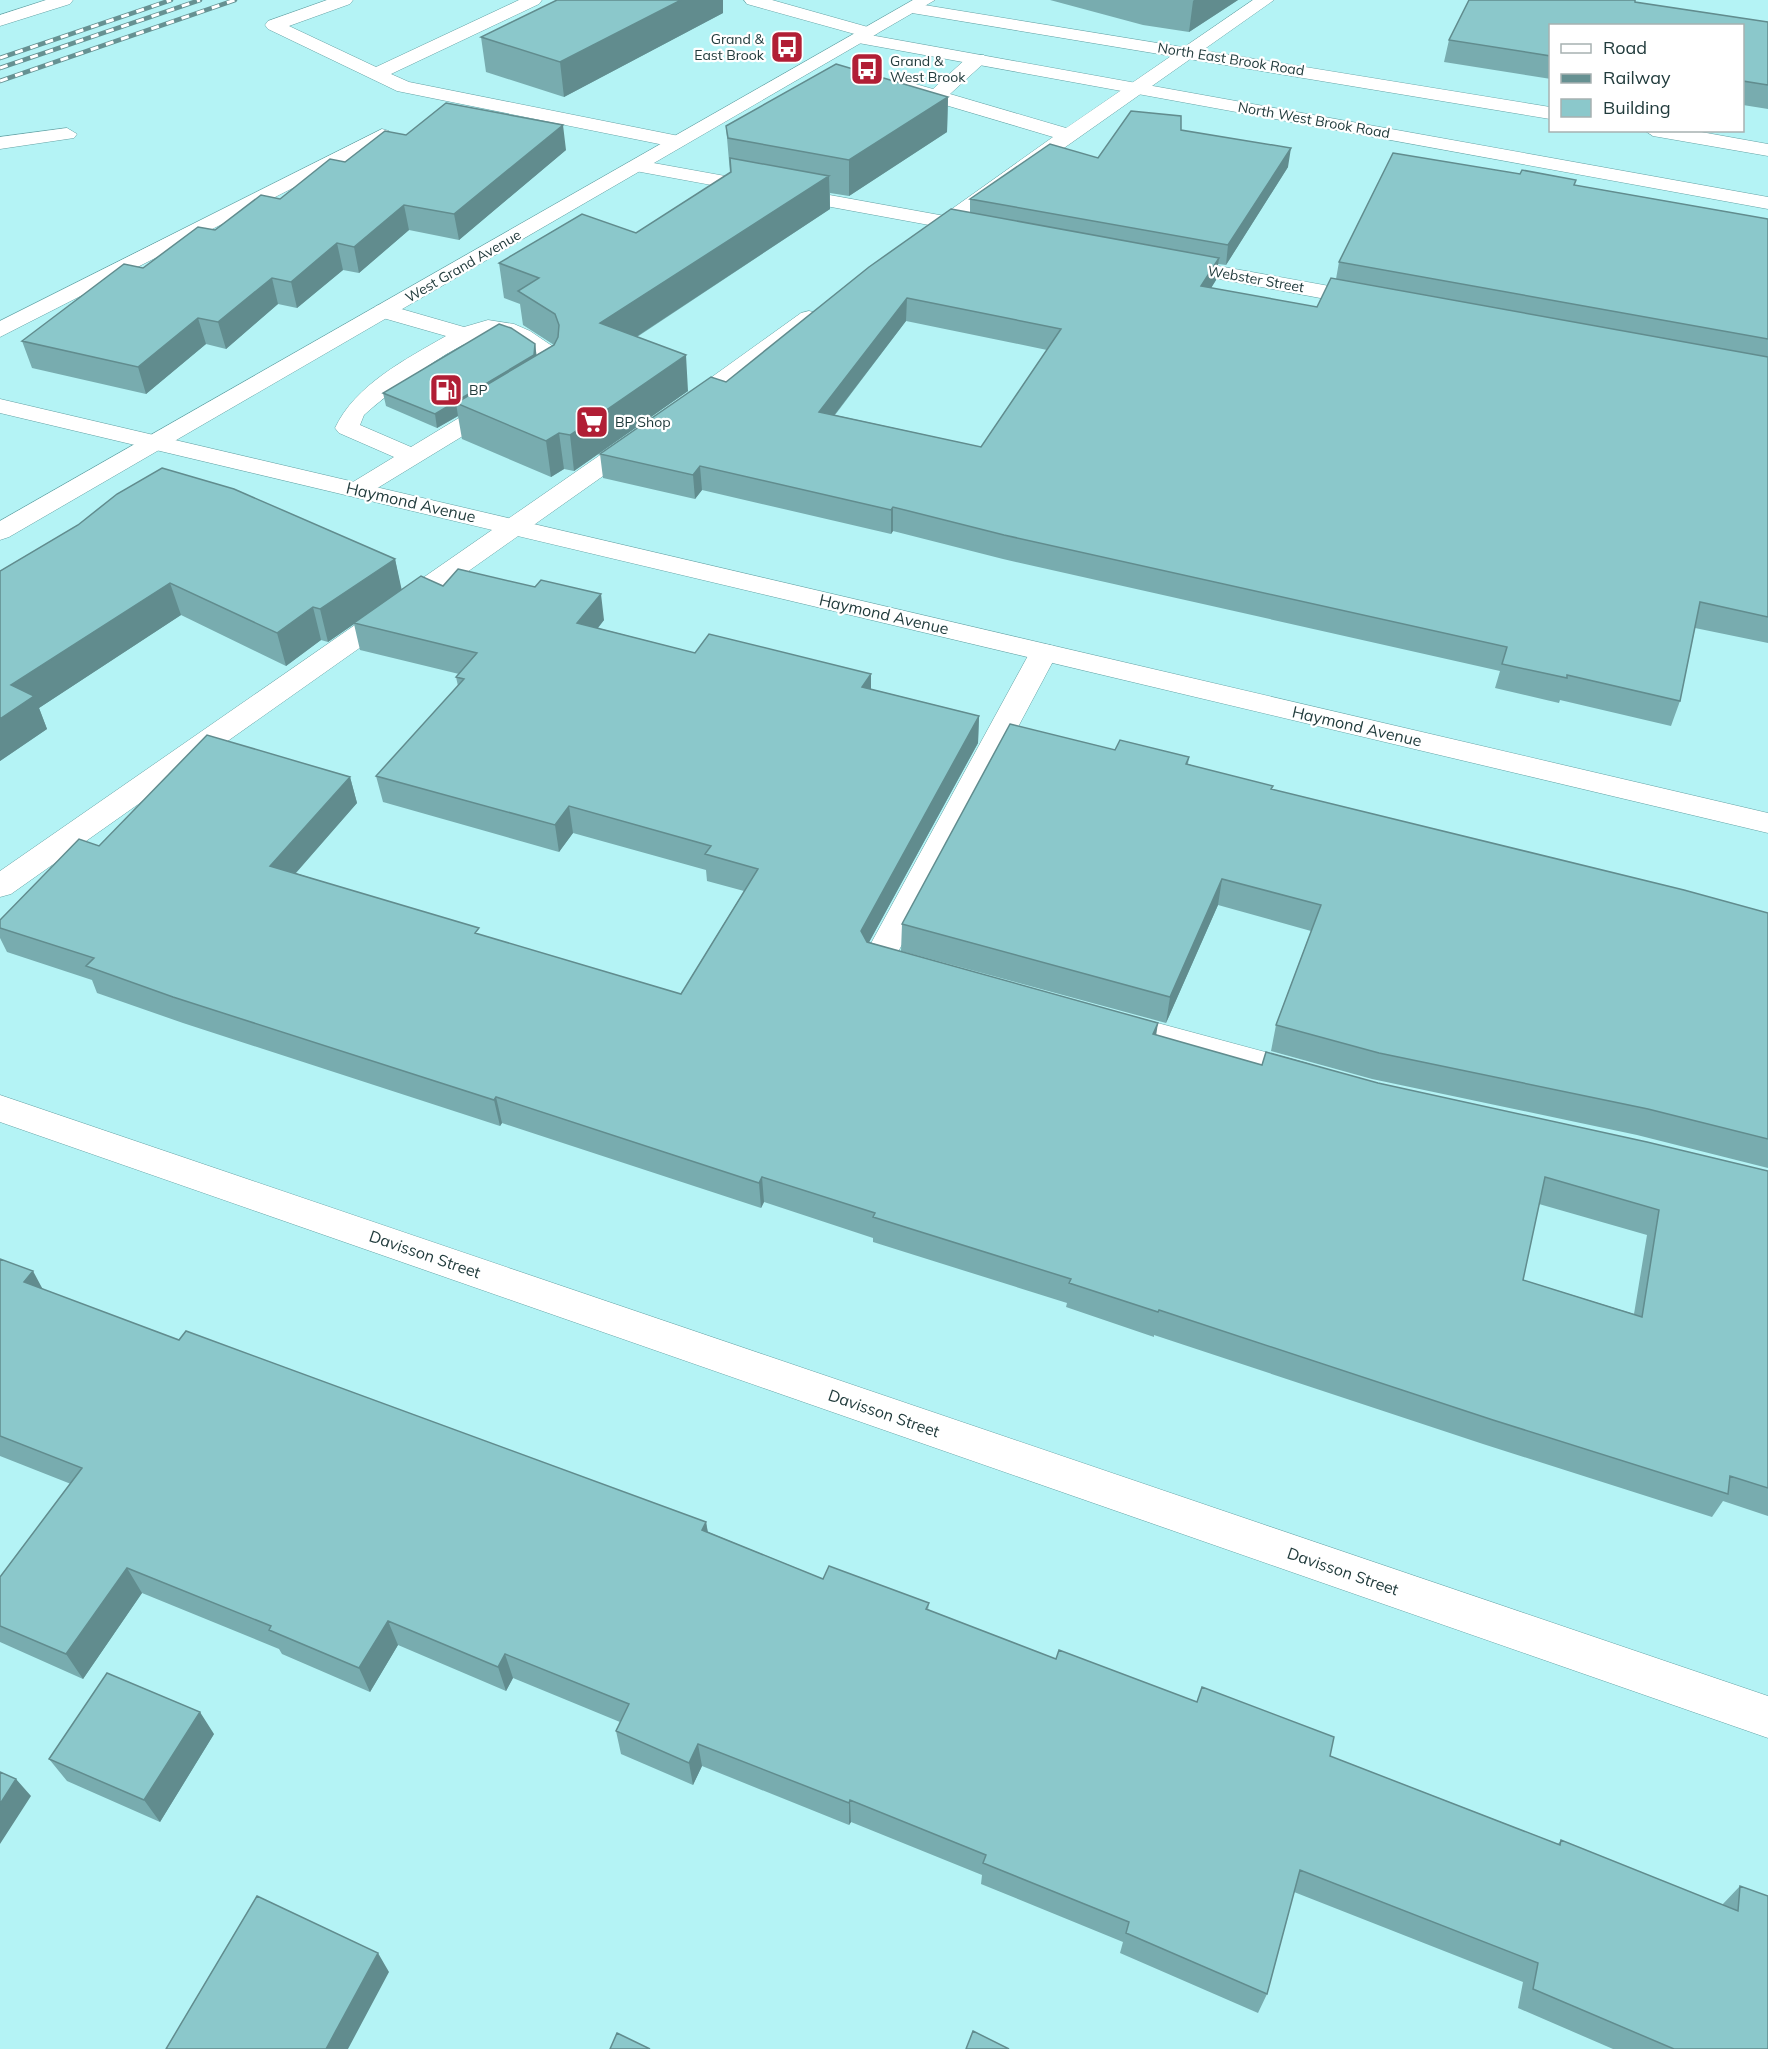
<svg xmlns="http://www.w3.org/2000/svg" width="1768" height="2049" font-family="Mulish,sans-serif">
  <rect width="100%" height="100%" fill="#b4f3f5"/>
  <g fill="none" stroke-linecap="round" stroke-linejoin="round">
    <defs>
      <path id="lane" d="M46,0h27l-3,4 -70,22v-11z
        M327,0h26l-3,4 -61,22 87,41 143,-67h23l-3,4 -148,70 18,8 270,54 10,6 -10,6 -282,-57 -129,-62 -3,-4 3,-4z
        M744,0h28l103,29 3,4 -9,5 -122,-34z
        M1253,0h21l-342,241h-14l-4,-4 4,-4 135,-96 -155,-46 -2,-4 2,-4 7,-2 28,8 37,-34h14l2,4 -2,4 -34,31 116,34z
        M67,128l10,6 -3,4 -74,11v-12z
        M382,129l7,2 3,4 -3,4 -389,198v-16z
        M384,304l80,23 24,-7 26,4 16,7 28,19c5,8 5,20 0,28l-192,117 -9,2 -9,-2 -3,-5 3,-5 46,-28 -55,-24 -4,-5c20,-43 71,-69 111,-92l-70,-20 -3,-5 3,-5zM497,334l17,6 25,17 -1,13 -127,77 -51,-22 4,-10 8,-7c25,-21 95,-75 125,-74z
        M809,311l8,2 3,5 -3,5 -124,89h-16l-4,-5 4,-5 124,-89z
        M638,433l9,2 3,5 -3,5 -636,449 -11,3v-26l629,-436z
        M1044,644l10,2 4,6 -160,300 23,7 5,8 -5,8 -11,4 -42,-13 -5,-8 167,-306 4,-6z
        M1113,1011l193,52 12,4 5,9 -5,9 -12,4 -205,-57 -4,-9 4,-9z"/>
      <path id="street" d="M912,3l638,104v12l-644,-107 -3,-4 3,-4z
        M859,33l909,164v12l-915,-167 -3,-4z
        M1644,130h46l78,14v12l-115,-20z
        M637,160l341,62 7,2 3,4 -3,4 -7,2 -348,-64 -3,-4 3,-4z
        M1174,258l194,35 8,2 3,5 -3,5 -8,2 -202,-38 -3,-5 3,-5z
        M0,399l1768,414v20l-1768,-420z
        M0,1095l1768,601v42l-1768,-616z"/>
      <path id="secondary" d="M913,0h22l-926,537 -9,3v-19z"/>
    </defs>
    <use href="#lane" stroke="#65a2a5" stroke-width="1"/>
    <use href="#street" stroke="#65a2a5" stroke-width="1"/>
    <use href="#secondary" stroke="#65a2a5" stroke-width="1"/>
    <use href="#lane" fill="#fff" fill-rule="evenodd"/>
    <use href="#street" fill="#fff" fill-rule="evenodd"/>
    <use href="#secondary" fill="#fff" fill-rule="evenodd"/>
    <defs>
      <path id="rail" d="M0,58l171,-58
        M0,68l200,-68
        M0,81l235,-81"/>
    </defs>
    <use href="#rail" stroke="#669192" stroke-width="4.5"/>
    <use href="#rail" stroke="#fff" stroke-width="3" stroke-dasharray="8" stroke-linecap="butt"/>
  </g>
  <path fill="#78acaf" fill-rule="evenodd" d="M557,0h166v13l-159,84 -78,-25 -5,-35z
    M1050,0h188l-49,32 -46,-7z
    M1635,2l133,20v87l-25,-4v-79h-192v53l-107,-17 5,-22z
    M948,97l-1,35 -98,64 -19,-3v16l-193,128 51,54 -114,80 -10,-2 -13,8 -89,-38 -4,-23 -21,12 -51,-22 -3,-13 152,-49 1,11 18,-10 -31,-20 -3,-21 -16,-6 -5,-35 137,-30 94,-60 -4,-47z
    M1181,130l107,37 -62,98 -8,-1 -2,16 -5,8 106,19 19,-28 3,-17 236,-77 193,34v424l-73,-15 -15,73 -9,25 -111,-26 -1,3 -64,-15 5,-17 -497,-112 -110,-28 -2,3 -189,-44 -7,9 -92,-21 -3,-24 126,-72 244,-170v-13zM906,321l141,29 -66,97 -146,-32z
    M406,135l160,15 -107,90 -50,-10 -50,43 -16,-3 -46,38 -19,-4 -52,45 -20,-5 -60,50 -114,-26 -10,-27 121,-73 72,-38 65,-31 65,-37z
    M395,559l6,31 42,-4 161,34 -6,8 97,25 176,36 108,27 -1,27 -109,199 287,93 106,30 116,18 390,88v345l-45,-15 -11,16 -229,-73 -329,-109v2l-88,-30 1,-4 -194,-61v-4l-109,-36 -3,6 -259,-85 -2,3 -317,-103 -86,-30 -5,-13 -85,-28 -7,-14v-18l99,-74 251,-69 7,26 -61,70 184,62 201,59 63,-103 -37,-10 -1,-11 -133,-37 -14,19 -176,-50 -7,-26 82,-90 -2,-9 3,-3 -99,-24 -6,-26 -26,18 -7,-2 -35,26 -105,-51 -142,93 8,21 -47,32v-190zM1539,1204l108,31 -13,79 -111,-34z
    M1115,750l74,7 -1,7 84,26 496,123v255l-131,-33 -265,-56 -101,-28 5,-26 35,-94 -93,-26 -52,118 -265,-72 1,-27z
    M0,1259l43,31 136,50 527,182 2,10 115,47 106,24 -1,7 128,49 274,97 228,88 3,-4 161,65 18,-19 28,163h-155l-95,-41 5,-26 -229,-90 -27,102 -9,19 -138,-60 3,-11 -142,-58 1,-9 -131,-53 -2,3 -147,-59 -9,19 -72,-31 -5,-23 4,-9 -107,-44 -7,13 -108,-46 -28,47 -88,-38 -3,-5 -137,-56 -59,86 -83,-37v-65l71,-93 -71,-28z
    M214,1734l-54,88 -93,-41 -18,-22z"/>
  <path fill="#618c8e" d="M681,0h42v13l-159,84 -4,-35z
    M1194,0h44l-49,32 4,-31z
    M948,97l-1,35 -98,64v-36z
    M563,125l3,25 -107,90 -5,-26z
    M1291,148l-3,19 -62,98 2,-20z
    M829,176l1,33 -226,149 -4,-35z
    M404,205l5,25 -50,43 -5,-26z
    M337,243l6,27 -46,38 -6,-26z
    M1219,258l-3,22 -18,29 3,-23z
    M272,278l6,26 -52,45 -8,-27z
    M907,298l-1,23 -87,114v-23z
    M198,318l8,26 -60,50 -8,-27z
    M535,344l2,14 -81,45 2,13 -21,12 -2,-14z
    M686,355l2,36 -114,80 -4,-36z
    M559,433l5,36 -13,8 -5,-36z
    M700,466l2,24 -7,9 -2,-24z
    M893,507v24l-2,3v-24z
    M395,559l7,32 -74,51 -8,-33z
    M170,583l11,32 -142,93 8,21 -47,32v-42l11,-34z
    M601,594l3,26 -23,29 -4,-26z
    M313,607l8,33 -35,26 -9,-33z
    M871,674v26l-9,-13z
    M979,716l-1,27 -117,214v-26z
    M350,777l7,26 -78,89 -9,-26z
    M569,806l4,27 -14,19 -4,-27z
    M1222,879l-4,26 -52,118 4,-26z
    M1158,1023l-4,26 -1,-15z
    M496,1097l6,26 -2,3 -6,-26z
    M762,1177l2,25 -3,6 -2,-25z
    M33,1271l15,28 -24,-17z
    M706,1522l4,25 -8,-17z
    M127,1568l15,25 -59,86 -17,-25z
    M388,1621l10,24 -28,47 -11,-24z
    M505,1654l8,24 -7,13 -8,-24z
    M200,1712l14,22 -54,88 -16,-22z
    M698,1744l4,22 -9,19 -4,-22z
    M16,1779l15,17 -31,48v-40z
    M850,1800l1,22 -2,3v-22z
    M378,1953l11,19 -41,77h-22z"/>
  <path fill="#8bc8cb" stroke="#618c8e" stroke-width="1.5" fill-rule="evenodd" d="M557,0h124l-121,62 -79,-25z
    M1469,0h166v2l133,20v63l-25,-4v-55h-192v30l-102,-16z
    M836,64l112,33 -99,63 -121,-22 -2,-12z
    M446,103l117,22 -109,89 -50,-9 -50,42 -17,-4 -46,39 -19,-4 -54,44 -20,-4 -60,49 -116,-26 102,-77 19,4 55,-41 17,3 46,-35 19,4 50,-40 15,3 40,-31 21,4z
    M1131,111l50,5v14l110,18 -63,97 -258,-46 80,-55 48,14z
    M1393,153l127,21 2,-4 54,10 -2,5 194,34v120l-429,-77z
    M730,158l99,18 -229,147 86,32 -116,80 -11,-2 -13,8 -90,-38 98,-58 4,-8 1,-12 -4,-11 -37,-23 21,-13 -40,-15 83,-49 54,19 95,-61z
    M951,209l268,49 -18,28 116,21 14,-29 437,79v260l-68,-15 -20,99 -113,-26v3l-65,-14 5,-17 -503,-112 -111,-28 -2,3 -191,-44 -7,9 -93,-21 111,-77 15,5 143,-115zM907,298l154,31 -80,118 -162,-35z
    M499,324l12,4 24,16 -1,11 -99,59 -52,-21z
    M162,468l72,21 161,70 -75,50 -7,-2 -36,26 -107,-50 -159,102 23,11 -34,23v-148l78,-46 39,-31z
    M458,569l77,18 6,-7 60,14 -24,29 118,30 14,-19 162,40 -9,13 117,29 -118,215 6,11 291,81 -5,11 109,31 4,-13 112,31 269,59 121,29v317l-38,-12 -2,18 -235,-74 -334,-110 -1,2 -89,-29 2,-4 -198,-62 2,-4 -113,-36 -3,6 -263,-86 -2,3 -321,-103 -87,-31 8,-8 -94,-30v-8l79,-81 20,7 108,-111 143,42 -80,89 209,62 -4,5 206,61 77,-125 -53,-15 6,-8 -142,-40 -14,19 -179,-49 88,-97 -8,-2 21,-24 -123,-30 67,-47 22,10zM1545,1177l114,33 -17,107 -119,-37z
    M1010,724l105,26 5,-10 69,17 -3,7 87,22 -2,3 413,101 84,23v226l-120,-30 -269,-56 -103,-28 45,-120 -99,-26 -52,118 -268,-73z
    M0,1259l33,12 -9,11 155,58 7,-9 520,191 -4,8 121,49 6,-13 100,37 -3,6 130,50 3,-9 138,52 5,-15 132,50 -4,19 230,89 1,-5 177,71 2,-25 28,10v153h-94l-141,-60 5,-26 -238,-93 -33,124 -141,-61 3,-11 -146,-59 3,-8 -136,-55 -1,3 -151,-59 -9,19 -73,-32 13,-27 -124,-50 -7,13 -110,-46 -29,47 -90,-38 2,-4 -144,-58 -61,86 -66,-28v-49l82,-109 -82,-32z
    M107,1673l93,39 -56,88 -95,-41z
    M0,1772l16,7 -16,25z
    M257,1896l121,57 -52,96h-160z
    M973,2031l36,18h-43z
    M617,2033l33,16h-40z"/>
  <defs>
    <symbol id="bus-square" viewBox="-11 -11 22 22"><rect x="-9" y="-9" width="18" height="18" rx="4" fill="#b11e35" stroke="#fff"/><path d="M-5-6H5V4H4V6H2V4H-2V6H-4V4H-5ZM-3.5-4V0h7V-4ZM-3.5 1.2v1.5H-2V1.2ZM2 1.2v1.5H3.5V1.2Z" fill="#fff"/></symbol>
    <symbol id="fuel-square" viewBox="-11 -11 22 22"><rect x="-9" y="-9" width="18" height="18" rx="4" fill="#b11e35" stroke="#fff"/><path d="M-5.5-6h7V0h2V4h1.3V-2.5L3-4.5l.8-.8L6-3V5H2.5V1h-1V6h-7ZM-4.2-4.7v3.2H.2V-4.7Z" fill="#fff"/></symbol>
    <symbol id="supermarket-square" viewBox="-11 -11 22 22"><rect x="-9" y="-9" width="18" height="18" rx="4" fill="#b11e35" stroke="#fff"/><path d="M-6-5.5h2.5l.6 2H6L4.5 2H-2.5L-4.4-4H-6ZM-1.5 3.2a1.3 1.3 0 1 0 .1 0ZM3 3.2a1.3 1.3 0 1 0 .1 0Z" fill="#fff"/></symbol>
  </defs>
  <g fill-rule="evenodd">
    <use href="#bus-square" x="768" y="28" width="38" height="38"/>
    <use href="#bus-square" x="848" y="50" width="38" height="38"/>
    <use href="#fuel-square" x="427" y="371" width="38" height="38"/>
    <use href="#supermarket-square" x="573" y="403" width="38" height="38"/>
  </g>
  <g text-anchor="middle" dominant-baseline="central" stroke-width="4.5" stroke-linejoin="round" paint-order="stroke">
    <g font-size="14" fill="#223c3d" stroke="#fff" text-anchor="start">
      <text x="764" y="39" text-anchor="end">Grand &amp;<tspan x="764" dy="16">East Brook</tspan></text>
      <text x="890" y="61">Grand &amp;<tspan x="890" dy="16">West Brook</tspan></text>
      <text x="469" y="390">BP</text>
      <text x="615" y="422">BP Shop</text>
    </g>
    <g font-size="14" fill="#223c3d" stroke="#fff">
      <text transform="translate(1231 59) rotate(9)">North East Brook Road</text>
      <text transform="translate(1314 120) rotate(10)">North West Brook Road</text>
      <text transform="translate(463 266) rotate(-30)">West Grand Avenue</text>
      <text transform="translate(1256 279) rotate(10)">Webster Street</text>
    </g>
    <g font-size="16" fill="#223c3d" stroke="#fff">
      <text transform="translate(411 502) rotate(13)">Haymond Avenue</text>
      <text transform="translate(884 614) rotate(13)">Haymond Avenue</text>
      <text transform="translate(1357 726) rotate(13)">Haymond Avenue</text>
      <text transform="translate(425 1254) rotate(19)">Davisson Street</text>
      <text transform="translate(884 1413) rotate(19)">Davisson Street</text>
      <text transform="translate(1343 1571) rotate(19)">Davisson Street</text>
    </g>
  </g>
  <rect x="1549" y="24" width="195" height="108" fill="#ffffff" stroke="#a7b1b1" stroke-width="1.5"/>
  <rect x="1561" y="44" width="30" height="9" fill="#ffffff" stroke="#a7b1b1" stroke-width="1.5"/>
  <text x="1603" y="54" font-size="18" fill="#223c3d">Road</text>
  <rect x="1561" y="74" width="30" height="9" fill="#669192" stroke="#a7b1b1" stroke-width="1.5"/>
  <text x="1603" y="84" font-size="18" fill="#223c3d">Railway</text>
  <rect x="1561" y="99" width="30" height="18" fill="#8bc8cb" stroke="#a7b1b1" stroke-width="1.5"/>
  <text x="1603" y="114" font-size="18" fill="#223c3d">Building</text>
</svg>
